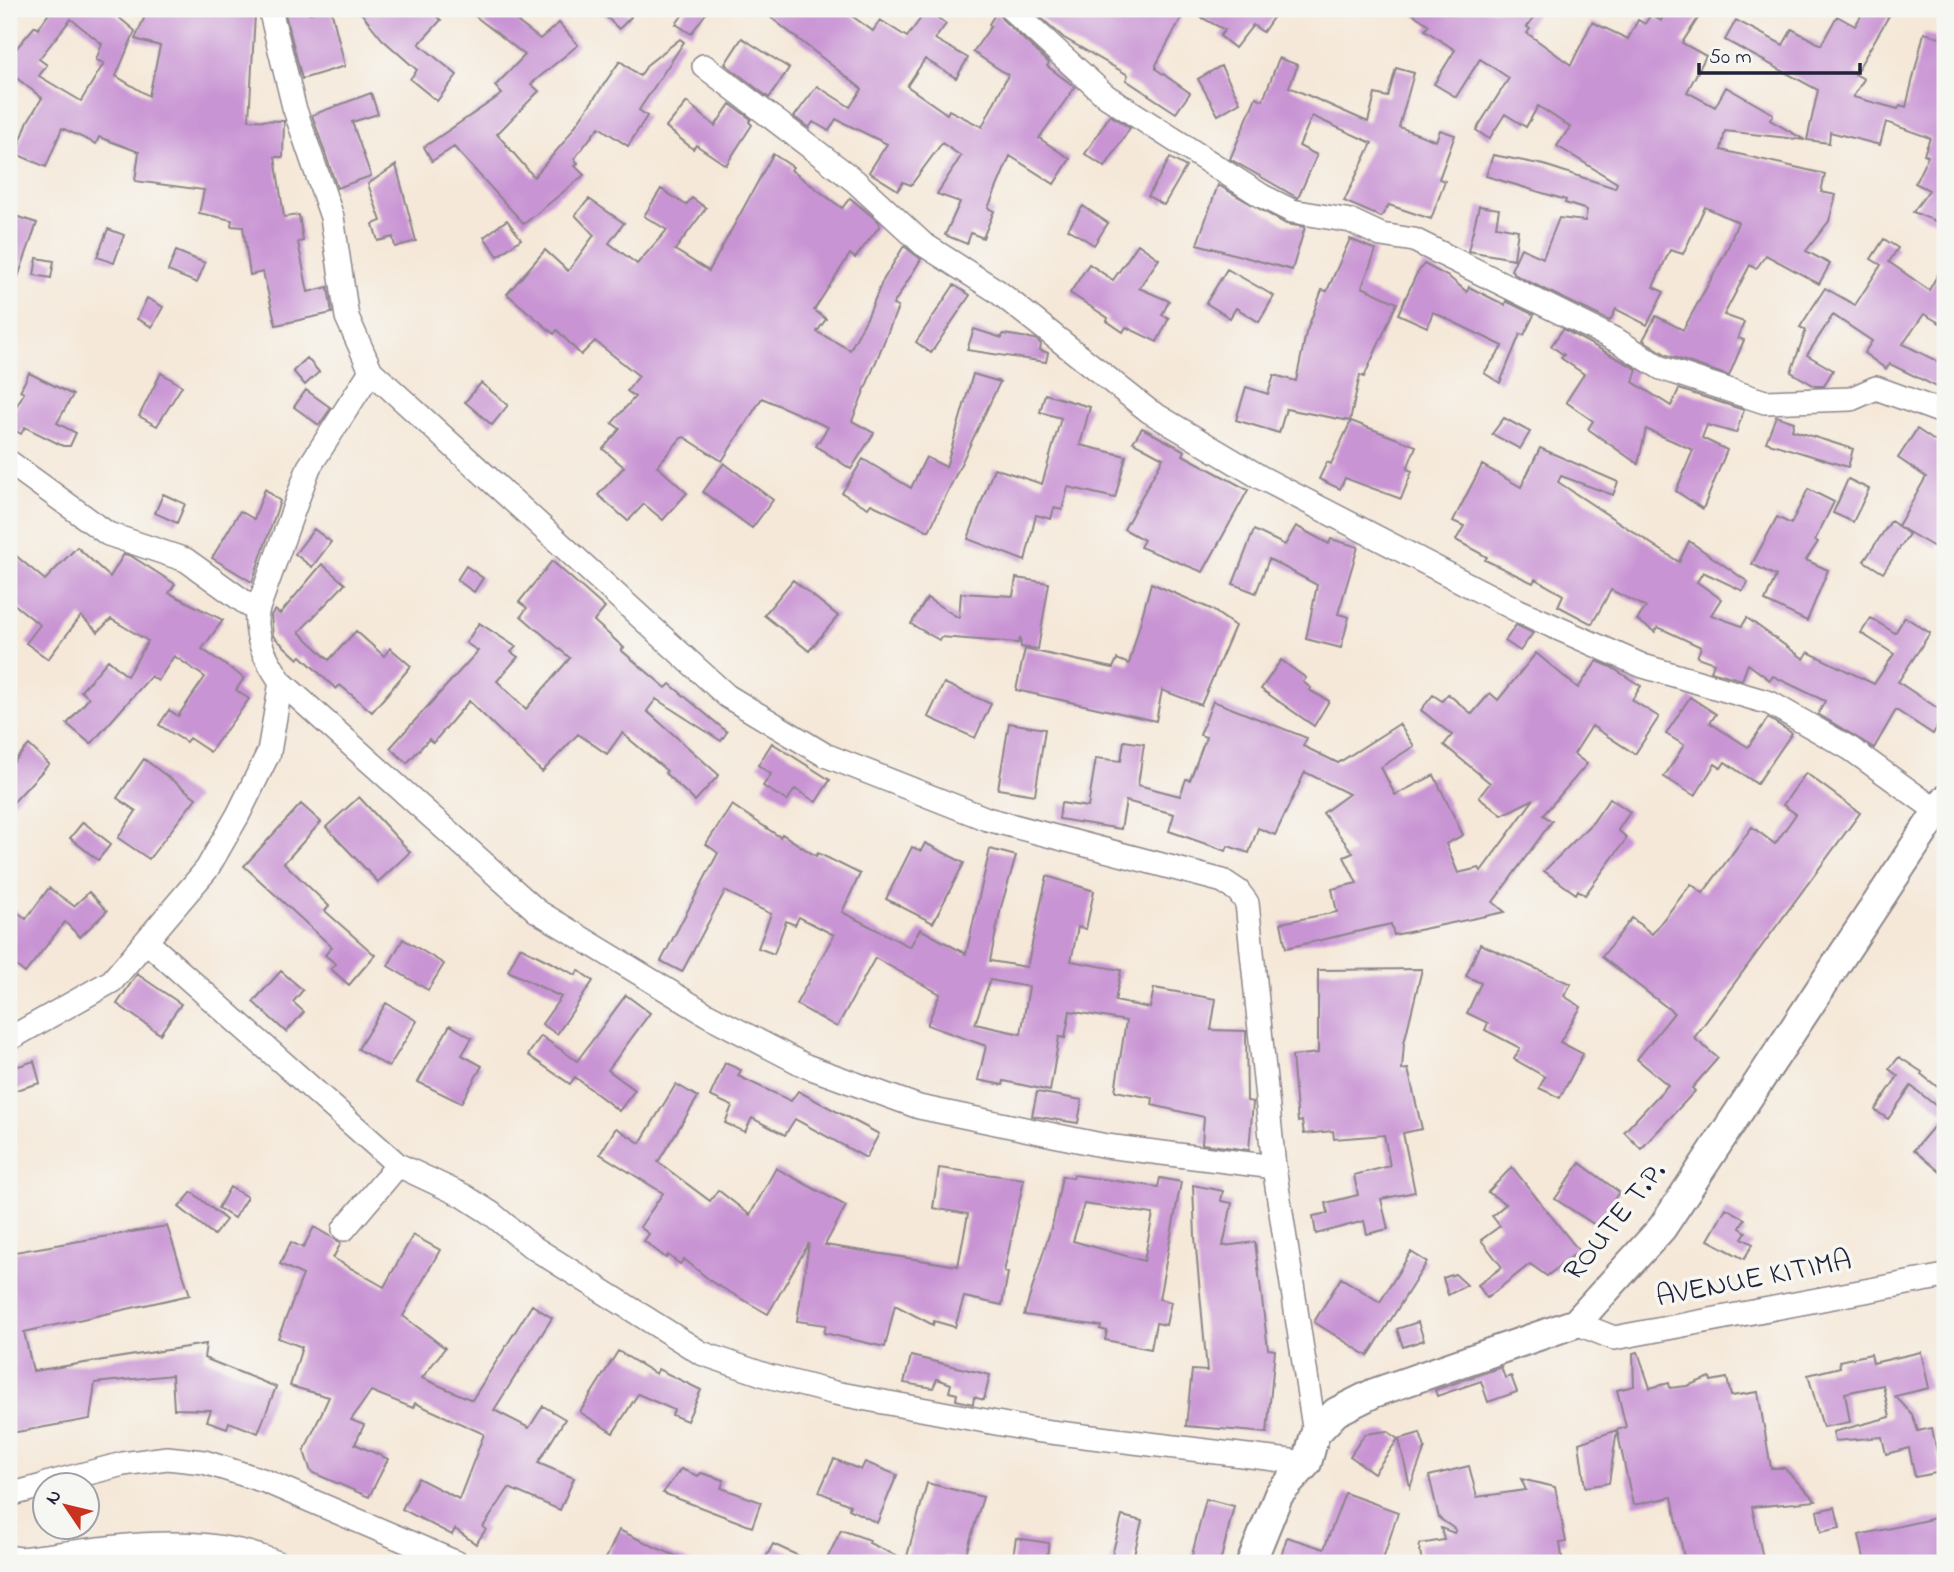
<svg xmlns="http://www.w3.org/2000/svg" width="1954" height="1572" font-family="'Indie Flower',sans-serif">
  <rect width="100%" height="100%" fill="#f6f6f2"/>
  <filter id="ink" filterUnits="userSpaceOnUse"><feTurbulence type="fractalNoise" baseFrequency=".0143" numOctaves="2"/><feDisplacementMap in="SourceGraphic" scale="14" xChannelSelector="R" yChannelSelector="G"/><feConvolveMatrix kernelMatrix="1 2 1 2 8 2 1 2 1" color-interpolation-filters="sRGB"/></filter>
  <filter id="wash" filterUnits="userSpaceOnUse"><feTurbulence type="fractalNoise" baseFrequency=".00686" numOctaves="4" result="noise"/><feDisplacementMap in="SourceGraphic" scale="28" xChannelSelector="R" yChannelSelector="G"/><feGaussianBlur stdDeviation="1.57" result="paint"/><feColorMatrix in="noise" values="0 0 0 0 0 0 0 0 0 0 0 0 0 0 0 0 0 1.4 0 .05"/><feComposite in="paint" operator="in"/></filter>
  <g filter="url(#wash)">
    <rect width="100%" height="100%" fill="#f5e8d8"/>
    <g id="blocks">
      <path fill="#c994d4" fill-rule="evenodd" d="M52,9h57l26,22 -19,45 33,20 11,-50 -25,-7 13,-30 64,3 4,-3 39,5 -6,106 35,1 -1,36h-8l9,60 15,-2 4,26 -5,1 10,50 20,-5 4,26 -56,12 -13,-53 -13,3 -7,-48 -12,-1 1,-6 -33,-7 5,-23 -69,-9 4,-29 -40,-15 -3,7 -34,-16 -16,39 -30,-13 12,-33 14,-23 -33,-26v-15l26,-31 3,3zM71,19l31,25 -6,16 8,3 -23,38 -42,-25 8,-11 -8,-6z
        M284,9h24l1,4 22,-4 14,57 -43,13z
        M358,9h70l13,11 -22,24 38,31 -20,26 -27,-22 7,-9 -35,-31z
        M466,9h35l39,30 19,-16 19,22 -47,39 8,7 -42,43 37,43 30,-35 56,-81 20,15 8,-12 32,-25 4,3 -45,68 8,6 -19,30 -29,-19 -25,32 4,4 -3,3 9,9 -60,49 -70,-77 -22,14 -8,-14 78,-53 -7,-8 30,-31z
        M598,9h25l8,8 -12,12z
        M687,9h22l-18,25 -15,-10z
        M760,9h82l31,22 7,-11 27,17 20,-27 19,14 -11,15 33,19 -12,20 -31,-19 -18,27 40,28 2,-4 33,17 26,-52 -35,-23 18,-26 -2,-2 8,-13 5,8 47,44 -2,3 28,21 -36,51 31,21 -16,25 -44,-28 -22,52 6,3 -11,27 -12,-5 -4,11 -22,-9 15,-33 -23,-8 24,-38 -19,-13 -31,42 -8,-3 -5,8 -29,-18 18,-28 -51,-25 -7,12 -16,-9 -4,6 -15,-11 23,-31 33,21 12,-18z
        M1031,9h155l-30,56v4l34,24 -14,20 -50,-33 2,-5 -64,-37z
        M1186,9h93l-16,23 -10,-7 -18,23 -15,-12 5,-6z
        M1406,9h134l-13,18 3,2 -3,4 44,32 21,-43 36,17 10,-19 7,4 6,-10 10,7 4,-12h39l-22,34 24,13 -19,36 28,15 11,-20 47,27 -3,6 35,20 -80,-9 -4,19 104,24 -4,18 15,3 -7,26 -23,30 24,13 -11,20 -53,-29 -10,14 -6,-4 -26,50 20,7 -6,16 6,2 -15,36 -62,-21 -24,-15 13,-24 27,14 43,-78 12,-30 -33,-15 -22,47 -13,-4 -17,37 11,5 -17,33 -31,-16 -6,12 -93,-45 -6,-6 10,-22 22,10 16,-40 26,3 2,-11 -22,-7 1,-3 -80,-24 7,-21 51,10 71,23 2,-5 -60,-37 13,-19 -32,-21 -12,21 -21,-13 -16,25 -13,-9 33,-52 -29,-19 -24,38 -22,-13 21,-34 -30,-20 4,-5z
        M1865,9h28l-38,65 9,5 -11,18 45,12 2,-4 6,2 18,-74 21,6v186l-32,-13 16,-22 -14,-7 13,-27 -4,-2 6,-16 -44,-16 -6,23 -50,-13 -1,11 -22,-3 11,-50 -93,-50 11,-20 47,25 9,-16 29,16 16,-29 18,10z
        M742,38l47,30 -20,30 -44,-34z
        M1279,58l19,7 -9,22 79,35 7,-28 13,3 8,-29 18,5 -15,54 37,14 4,-11 15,5 -16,44 6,2 -14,38 -42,-14 -8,12 -37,-16 28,-58 -60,-27 -13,30 18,9 -19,43 -68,-39 26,-62 7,3z
        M1221,66l19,36 -22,13 -20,-36z
        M371,93l7,21 -26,8 19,54 -34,12 -25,-73z
        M687,102l28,24 15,-22 21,15 -2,3 3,3 -26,40 -30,-20 -3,4 -27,-22z
        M1110,115l20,13 -25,39 -20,-13z
        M773,154l20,13 -2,3 51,38 8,-10 29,24v5l-24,31 -5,-4 -36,56 12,9 -9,13 33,18 18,-34 14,-34 22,-36 17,13 -28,46 5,2 -46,114 22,12 -23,36 -35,-23 12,-19 -66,-29 -40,63 -38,-24 -3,1 -24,28 30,27 -24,27 -19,-16 -16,17 -30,-26 26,-28 -21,-18 17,-20 -8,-6 23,-26 -8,-6 12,-15 -44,-35 -14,14 -24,-25 -3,4 -47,-40 38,-44 23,21 26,-36 -19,-20 14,-16 35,24 -15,20 28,21 30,-34 -23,-14 17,-27 25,16 6,-7 14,10 -31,42 34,21z
        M1170,158l16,9 -22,38 -16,-9z
        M396,165l20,76 -21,6 -2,-10 -15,4 -5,-17 8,-3 -13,-37z
        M1218,185l68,39 19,3 -13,43 -95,-26z
        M1083,206l25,17 -14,22 -26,-16z
        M1479,206l20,3 -3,17 22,4 -4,29 -46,-8z
        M9,214l28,9 -26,74 -2,-1z
        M507,220l14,19 -23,17 -14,-19z
        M108,229l16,6 -10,28 -17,-6z
        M1350,239l26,11 -14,37 35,16 -33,74 -4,-2 -10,46 -64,-12 -7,24 -43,-13 10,-33 22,7 6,-19 22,6 10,-48 16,-43 5,1z
        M1884,239l14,9 -9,14 40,28 16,-28v64l-21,-12 -21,30 42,21v26l-55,-27 -4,5 -22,-16 8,-12 -39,-26 -26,40 26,15 -9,16h-9l-24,-14 15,-42 -6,-3 25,-39 30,17 26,-40 -10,-6z
        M1138,244l21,15 -20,29 30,13 -7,14 7,3 -12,24 -31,-15 -3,5 -16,-11 1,-3 -38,-25 19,-29 24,16z
        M176,251l29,12 -8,20 -29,-12z
        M37,258l17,3 -3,17 -17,-3z
        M1424,264l25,13 18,15 2,-5 36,18 1,-4 28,14 -10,20 -4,-1 -20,49 -16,-10 19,-27 -70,-34 -6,15 -29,-13 18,-39z
        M1227,269l47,27 -15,26 -23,-14 -6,10 -24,-15z
        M954,285l16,10 -39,58 -15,-11z
        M147,298l16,9 -11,20 -15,-8z
        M974,329l28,9 1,-4 32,5 6,5 -1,6 8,3 -2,9 -79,-12z
        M1563,329l74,40 -4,13 38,24 8,-17 65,21 -8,23 -29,-8 -5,13 25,12 -24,59 -27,-18 17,-41 -47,-21 -8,35 -50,-35 5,-8 -27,-19 18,-28 -23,-16 3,-3 -13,-9z
        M307,358l12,14 -14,13 -12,-14z
        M29,373l44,22 -16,28 19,10 -6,13h-7l-38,-19 -4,7 -12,-7v-8l15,-26 -4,-2z
        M161,373l21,13 -25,40 -18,-10z
        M973,374l27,8 -71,149 -58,-27 -3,4 -26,-15 21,-34 48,29 15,-31 20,10z
        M481,383l27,22 -16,20 -27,-23z
        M306,390l25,18 -12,17 -25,-18z
        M1045,394l45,13 -10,38 46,11 -11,42 -47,-11 -6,23 -8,-2 -3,11 -15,-4 -11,46 -57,-22 26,-71 48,16 19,-66 -21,-6z
        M1776,416l18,6 -2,8 61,19 -5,18 -82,-25z
        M1504,418l26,14 -10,17 -28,-15z
        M1351,421l65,25 -9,23 5,2 -11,28 -56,-21 -5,11 -21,-10 8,-17 4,2z
        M1142,428l43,23 -2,4 65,35 -45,82 -63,-25 4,-7 -20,-11 39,-71 -30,-16z
        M1917,429l28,19v98l-6,-3 -3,5 -38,-22 28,-49 -28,-19z
        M1540,448l78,34 -5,13 -52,-19 -3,6 121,80 10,-21 59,41 -5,9 -40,-19 -6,10 24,17 -10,16 31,11 5,-8 57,41 4,-7 66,32 20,-30 -33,-21 10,-15 24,15 10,-16 25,16 -32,49 47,31 -12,21 -37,-24 -22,38 -56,-34 7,-13 -52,-25 -3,4 -22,-16 -6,16 -31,-9 3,-8 -17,-6 4,-10 -43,-20 -3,5 -18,-12 9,-13 -35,-17 -19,34 -34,-18 5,-11 -28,-16 -2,4 -48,-23 2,-3 -31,-17 8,-14 -11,-5 29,-56 39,22z
        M724,463l49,37 -21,28 -49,-36z
        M1848,479l21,10 -16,33 -20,-9z
        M265,489l15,12 -28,81 -40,-24 28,-47 14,8z
        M1808,489l26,13 -19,38 3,2 -12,18 22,10 -21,51 -42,-20 11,-25 -24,-12 25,-47 14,7z
        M163,494l22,10 -8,19 -22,-10z
        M1891,521l18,13 -26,39 -19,-12z
        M1296,526l33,18 2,-5 27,8 -20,67 11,3 -8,31 -35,-9 11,-54 -48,-26 -13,34 -23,-9 21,-54 31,15z
        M314,529l17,13 -19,25 -17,-13z
        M77,547l33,30 14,-23 7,2 44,28 -6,9 54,27 -21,29 42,29 -8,12 13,9 -39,53 -21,-14 -3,4 -27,-17 10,-15 9,6 27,-39 -31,-21 -16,25 -7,-5 -60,68 -24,-20 22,-26 -8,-7 27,-31 19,16 21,-35 -37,-22 -13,13 -17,-16 -33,43 -22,-16 14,-18 -31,-25v-50l36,30z
        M552,561l53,47 -11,13 30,27 -3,2 45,38 4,-4 57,48 -6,9 -65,-42 -9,12 72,64 -24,26 -30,-28 2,-2 -45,-38 -15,21 -29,-20 -36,38 -73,-71 -36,42 -4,-4 -22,24 -17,-15 88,-97 -12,-8 13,-20 37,24 -5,5 7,5 -21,24 29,28 44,-51 -49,-42 6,-8 -8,-6z
        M322,564l23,20 -46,48 30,28 27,-29 28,25 6,-8 21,18 -39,46 -32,-27 -4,4 -35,-33 -3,3 -25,-23 -2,-21 4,-5 5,4z
        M466,566l17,12 -9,14 -17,-12z
        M1016,578l33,5 -11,66 -17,-2 -1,-8 -2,4 -77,-6 -2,3 -28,-16 16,-26 32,20 2,-25 52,3z
        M793,580l45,36 -29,35 -45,-36z
        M1151,583l60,26 24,17 -34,79 -39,-15 -6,31 -140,-31 9,-41 88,19 4,-9 12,5z
        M1516,625l17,8 -13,18 -15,-10z
        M1536,653l42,35 19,-27 14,6 30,19 -9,14 27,17 -24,37 -43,-28 -18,28 13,10 -44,51 9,6 -59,81 12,10 -111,23 -3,-11 -105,24 -5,-25 56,-11 -5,-23 25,-6 -13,-26 9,-4 -30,-40 26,-19 -44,-22 -30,63 -17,-7 -9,25 -21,-7 -2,5 -57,-20 5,-17 -48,-13 -5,28 -62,-10 2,-16 27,4 8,-49 25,3 3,-20 20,3 -6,41 42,11 6,-17 4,1 16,-43 -6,-2 13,-34 94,37 -4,8 35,17 61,-39 15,22 -33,21 14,28 39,-20 29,60 -17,9 12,29 21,-5 2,3 53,-72 -32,16 -23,-18 11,-14 -46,-38 8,-10 -31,-25 12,-15 9,6 6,-7 24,20 18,-21 8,7z
        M1281,660l25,18 -3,4 8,6 -2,2 20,11 -15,25 -53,-37z
        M944,683l47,21 -16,34 -47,-21z
        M1690,697l26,17 -6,9 38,24 20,-29 24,15 -35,51 -32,-22 -4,6 -6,-4 -20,32 -31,-19 20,-32 -18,-11z
        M1009,723l36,6 -10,66 -37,-6z
        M772,743l58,37 -14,22 -21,-13 -8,12 -24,-15 8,-12 -13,-9z
        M29,745l20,19 -40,43v-40z
        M144,759l52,39 -47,61 -31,-21 18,-27 -19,-13z
        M1806,773l54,40 -166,225 24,20 -26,30 3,3 -54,58 -17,-17 44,-47 -31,-26 37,-46 -72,-56 30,-39 20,16 39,-50 12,9 49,-66 23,17 21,-30 -13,-9z
        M359,797l51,55 -32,30 -52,-55z
        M1610,798l20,14 -12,18 9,8 -42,57 -7,-5 -2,4 -32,-23 49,-49z
        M301,804l20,18 -37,41 45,43 -4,5 50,44 -26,30 -18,-16 5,-5 -11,-9 7,-8 -88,-81z
        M732,805l48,32 2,-3 34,22 2,-3 42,21 -18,38 68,35 10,-18 46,25 24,-105 26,7 -15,51 -11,54 37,6 20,-91 47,15 -8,38 -8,-2 -7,34 50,9 -6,31 35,7 4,-20 62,11 -5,31 35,1 1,70 6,1 -4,48 -47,-6 2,-27 -52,-12 1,-7 -38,-7 11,-70 -56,-10 -5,27 -6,-1 -9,54 -46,-10 -1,4 -25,-5 8,-34 -59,-21 13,-31 -65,-36 -38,69 -41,-23 38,-69 -35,-18 -4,8 -9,-4 -12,33 -16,-6 13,-34 -46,-23 -43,81 -21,-11 57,-108 -12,-9zM990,980l39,7 -8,47 -46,-10z
        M83,822l28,22 -13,16 -28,-22z
        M925,843l39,20 -31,60 -47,-24 26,-52 9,4z
        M49,888l25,18 15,-14 18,19 -27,26 -15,-15 -40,51 -16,-13v-55l17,14z
        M403,939l41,25 -16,26 -40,-24z
        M1480,944l91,40 -7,12 17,11 -21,35 23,12 -23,44 -21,-10 6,-11 -31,-18 6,-11 -35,-18 3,-7 -21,-10 14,-30 -15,-7z
        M520,947l56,28 2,-5 15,11 -36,53 -15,-10 19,-27 -53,-26z
        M1422,969l-18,74 -2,27 6,-1 14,60 -19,4 12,59 -34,7 7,30 -21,5 -3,-13 -48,13 -3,-18 15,-3 -2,-10 32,-8 -4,-20 36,-9 -6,-31 -50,4 -1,-8 -29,3 -2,-13 -4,1 -6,-66 26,-3v-83z
        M281,971l22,19 -10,12 11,10 -18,20 -33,-30z
        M137,974l44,30 -21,30 -43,-30z
        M626,995l24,18 -42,57 27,20 -16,21 -44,-34 -5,7 -42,-29 13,-19 36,25z
        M386,1003l31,18 -28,46 -31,-18z
        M450,1025l22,13 -10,17 20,11 -21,37 -43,-21z
        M1899,1057l23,15 -1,2 24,19v20l-34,-27 -23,33 -13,-9 23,-34 -9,-7z
        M34,1061l6,22 -31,9v-23z
        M725,1063l16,7 -3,6 53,25 7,-10 81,43 -13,24 -71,-39 -10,16 -33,-17 -7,14 -20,-9 7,-17 -22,-10z
        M676,1084l22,13 -40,65 52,39 8,-11 32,25 26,-47 70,38 -21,39 133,21 10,-52 -35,-6 6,-40 85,11 -20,93 4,1 -6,32 -38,-8 -9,30 -21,-6 -1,4 -38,-20 -10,42 -61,-14 2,-8 -29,-4 12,-78 -41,71 -56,-32 -28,-23 -4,5 -12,-9 -2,3 -22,-17 5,-7 -9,-7 23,-34 -63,-39 16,-26 24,15z
        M1037,1092l45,8 -4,23 -46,-7z
        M1945,1113v63l-31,-26z
        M1580,1163l39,29 -22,34 -42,-27z
        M1512,1167l67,84 -32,25 -17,-12 -43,34 -9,-13 24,-18 -21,-27 19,-14 -8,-10 14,-12 -18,-12z
        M1074,1175l84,12 2,-9 21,4 -22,117 12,3 -5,23 -10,-2 -5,26 -46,-9 2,-9 -7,-2 1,-3 -77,-11 30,-97 8,-42 11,2zM1084,1204l69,10 -9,47 -71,-20z
        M1193,1185l30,6 -2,10 11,2 -9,43 32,-4 13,107 7,1 -8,83 -81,-7 6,-56 15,1 -12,-134z
        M230,1187l17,10 -13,21 -16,-10z
        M192,1192l34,28 -12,15 -35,-28z
        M1726,1208l19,11 -5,9 6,4 -4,6 11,6 -9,15 -36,-19z
        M167,1226l23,69 -166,37 9,39 173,-27 -2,14 72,29 -18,46 -29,-11 -2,6 -20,-7 4,-11 -37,-1 -2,-34 -77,8 -5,36 -73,13 -8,-2v-177z
        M314,1227l27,16 -8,15 51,29 29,-52 27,15 -37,66 42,32 -23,30 50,22 60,-95 20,13 -58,92 35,18 14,-22 22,13 -27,44 36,15 -14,32 -51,-22 -26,39 3,2 -10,15 -21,-15 -3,6 -50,-26 16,-31 41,21 25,-65 -69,-31 -2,5 -42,-17 -20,29 13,5 -9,19 33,15 -19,38 -58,-25 -7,-21 25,-54 -39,-11 12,-39 -24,-9 25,-63 -23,-11 11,-22 12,6z
        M1411,1252l16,10 -59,94 -54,-34 27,-44 39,24z
        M1455,1274l12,11 -19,10 -5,-17z
        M1418,1322l6,18 -21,7 -6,-18z
        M618,1351l38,23 2,-5 43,21 -14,31 -15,-6 2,-5 -36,-16 -25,39 -33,-21z
        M1638,1352l12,36 19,-5 1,5 17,-2 23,-9 1,4 16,-3 4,18 27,-4 13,76h13l32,33 -64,6 12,56h-79l-13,-66 -39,8 -16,-75 9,-3 -9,-37 17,-4 -1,-33z
        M1921,1352l8,36 -34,8 17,18 6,17 14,-3 9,44 -26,5 -6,-29 -23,6 -4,-17 -47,4 -2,-9 57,-15 -7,-32 -38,8 5,29 -27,5 -15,-52 32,-8 -1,-6 32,-7 2,9z
        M911,1356l79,19 -6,25 -10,-3 -1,7 -17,-4 1,-6 -8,-2 2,-8 -14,-5 -4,9 -29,-5z
        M1501,1367l4,11 6,-2 6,16 -29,10 -7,-21 -44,15 -2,-6z
        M1617,1430l-8,53 -24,4 -6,-44z
        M1387,1431l11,8 -24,34 -24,-17 15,-22z
        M1420,1433l5,15 -15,39 -11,-48z
        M834,1459l27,11 4,-8 32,13 -20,48 -28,-14 1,-4 -31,-13z
        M1469,1466l8,31 49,-7 -5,-11 34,8 11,55 -6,1 3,20h-141l-3,-19 25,-4 -3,-12 13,5 2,-3 -17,-12 -10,-42z
        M681,1469l17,7 3,-3 23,7 -3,8 40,14 -9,25 -89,-34z
        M927,1483l56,14 -19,64 -20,-5 -2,7h-117l16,-33 29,10 -1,3 37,17z
        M1345,1493l53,19 -16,51h-103l8,-26 37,12z
        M1206,1499l28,7 -14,57h-30z
        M1835,1507l5,21 -19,4 -4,-21z
        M1122,1516l20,5 -10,42h-22z
        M1945,1516v45l-80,2 -6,-28z
        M619,1530l38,18 36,15h-89z
        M1016,1538l33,5 -3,20h-34z
        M773,1544l41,19h-51z"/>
    </g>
  </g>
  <g filter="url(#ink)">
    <use href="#blocks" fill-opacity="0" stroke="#8c858a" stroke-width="2"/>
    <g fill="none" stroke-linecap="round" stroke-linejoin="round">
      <defs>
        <path id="minor" d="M270,9l24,98 38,110 15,100 24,54 356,325 98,59 162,64 236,62 15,10 9,12 27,264 41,267
          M1011,9l95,87 156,100 30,15 59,10 30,14 33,5 204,101 43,27 104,34 86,-3 25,-11 69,25
          M704,66l151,115 68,63 74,47 152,120 111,66 259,134 124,55 127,37 81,46 86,62
          M9,462l99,72 78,26 71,51
          M281,682l256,229 171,104 98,51 113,41 187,39 168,21
          M147,942l251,223 66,31 28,18 39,32 170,107 67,23 67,17 199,37 273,33
          M9,1039l103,-58 95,-112 31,-54 31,-63 12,-70c-16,-24 -26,-42 -24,-71l52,-144 62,-96
          M344,1229l54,-64
          M1576,1323l38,15 331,-62
          M46,1484l77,-20 44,-6 37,4 61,19 192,82
          M9,1495l37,-10
          M9,1557l11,2c86,-10 175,-30 258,4"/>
        <path id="tertiary" d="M1251,1563l28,-69 28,-31 8,-29 21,-22 38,-19 202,-70 86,-95 283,-428"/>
      </defs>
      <use href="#minor" stroke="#8c858a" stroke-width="26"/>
      <use href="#tertiary" stroke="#8c858a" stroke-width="32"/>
      <use href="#minor" stroke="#fff" stroke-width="23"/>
      <use href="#tertiary" stroke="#fff" stroke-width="28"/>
    </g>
  </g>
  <g text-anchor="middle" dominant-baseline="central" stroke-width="7" stroke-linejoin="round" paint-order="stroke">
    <g font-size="30" fill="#22223b" stroke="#f6f6f2">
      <text transform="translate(1616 1222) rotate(-51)">ROUTE T.P.</text>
      <text transform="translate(1754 1280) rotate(-11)">AVENUE KITIMA</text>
    </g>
  </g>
  <rect width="1954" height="1572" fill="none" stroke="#f6f6f2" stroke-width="35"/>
  <g transform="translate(66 1506) rotate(305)"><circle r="33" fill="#f6f6f2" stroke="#a1a1a9" stroke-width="2"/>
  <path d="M0-5L12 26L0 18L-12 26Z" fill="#c8321e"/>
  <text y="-10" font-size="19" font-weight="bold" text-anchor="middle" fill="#22223b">N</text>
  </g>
  <path d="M1699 63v10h161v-10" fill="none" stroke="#22223b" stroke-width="3.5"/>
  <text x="1709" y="63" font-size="21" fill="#22223b" stroke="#f6f6f2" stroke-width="5" paint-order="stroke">50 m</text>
</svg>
